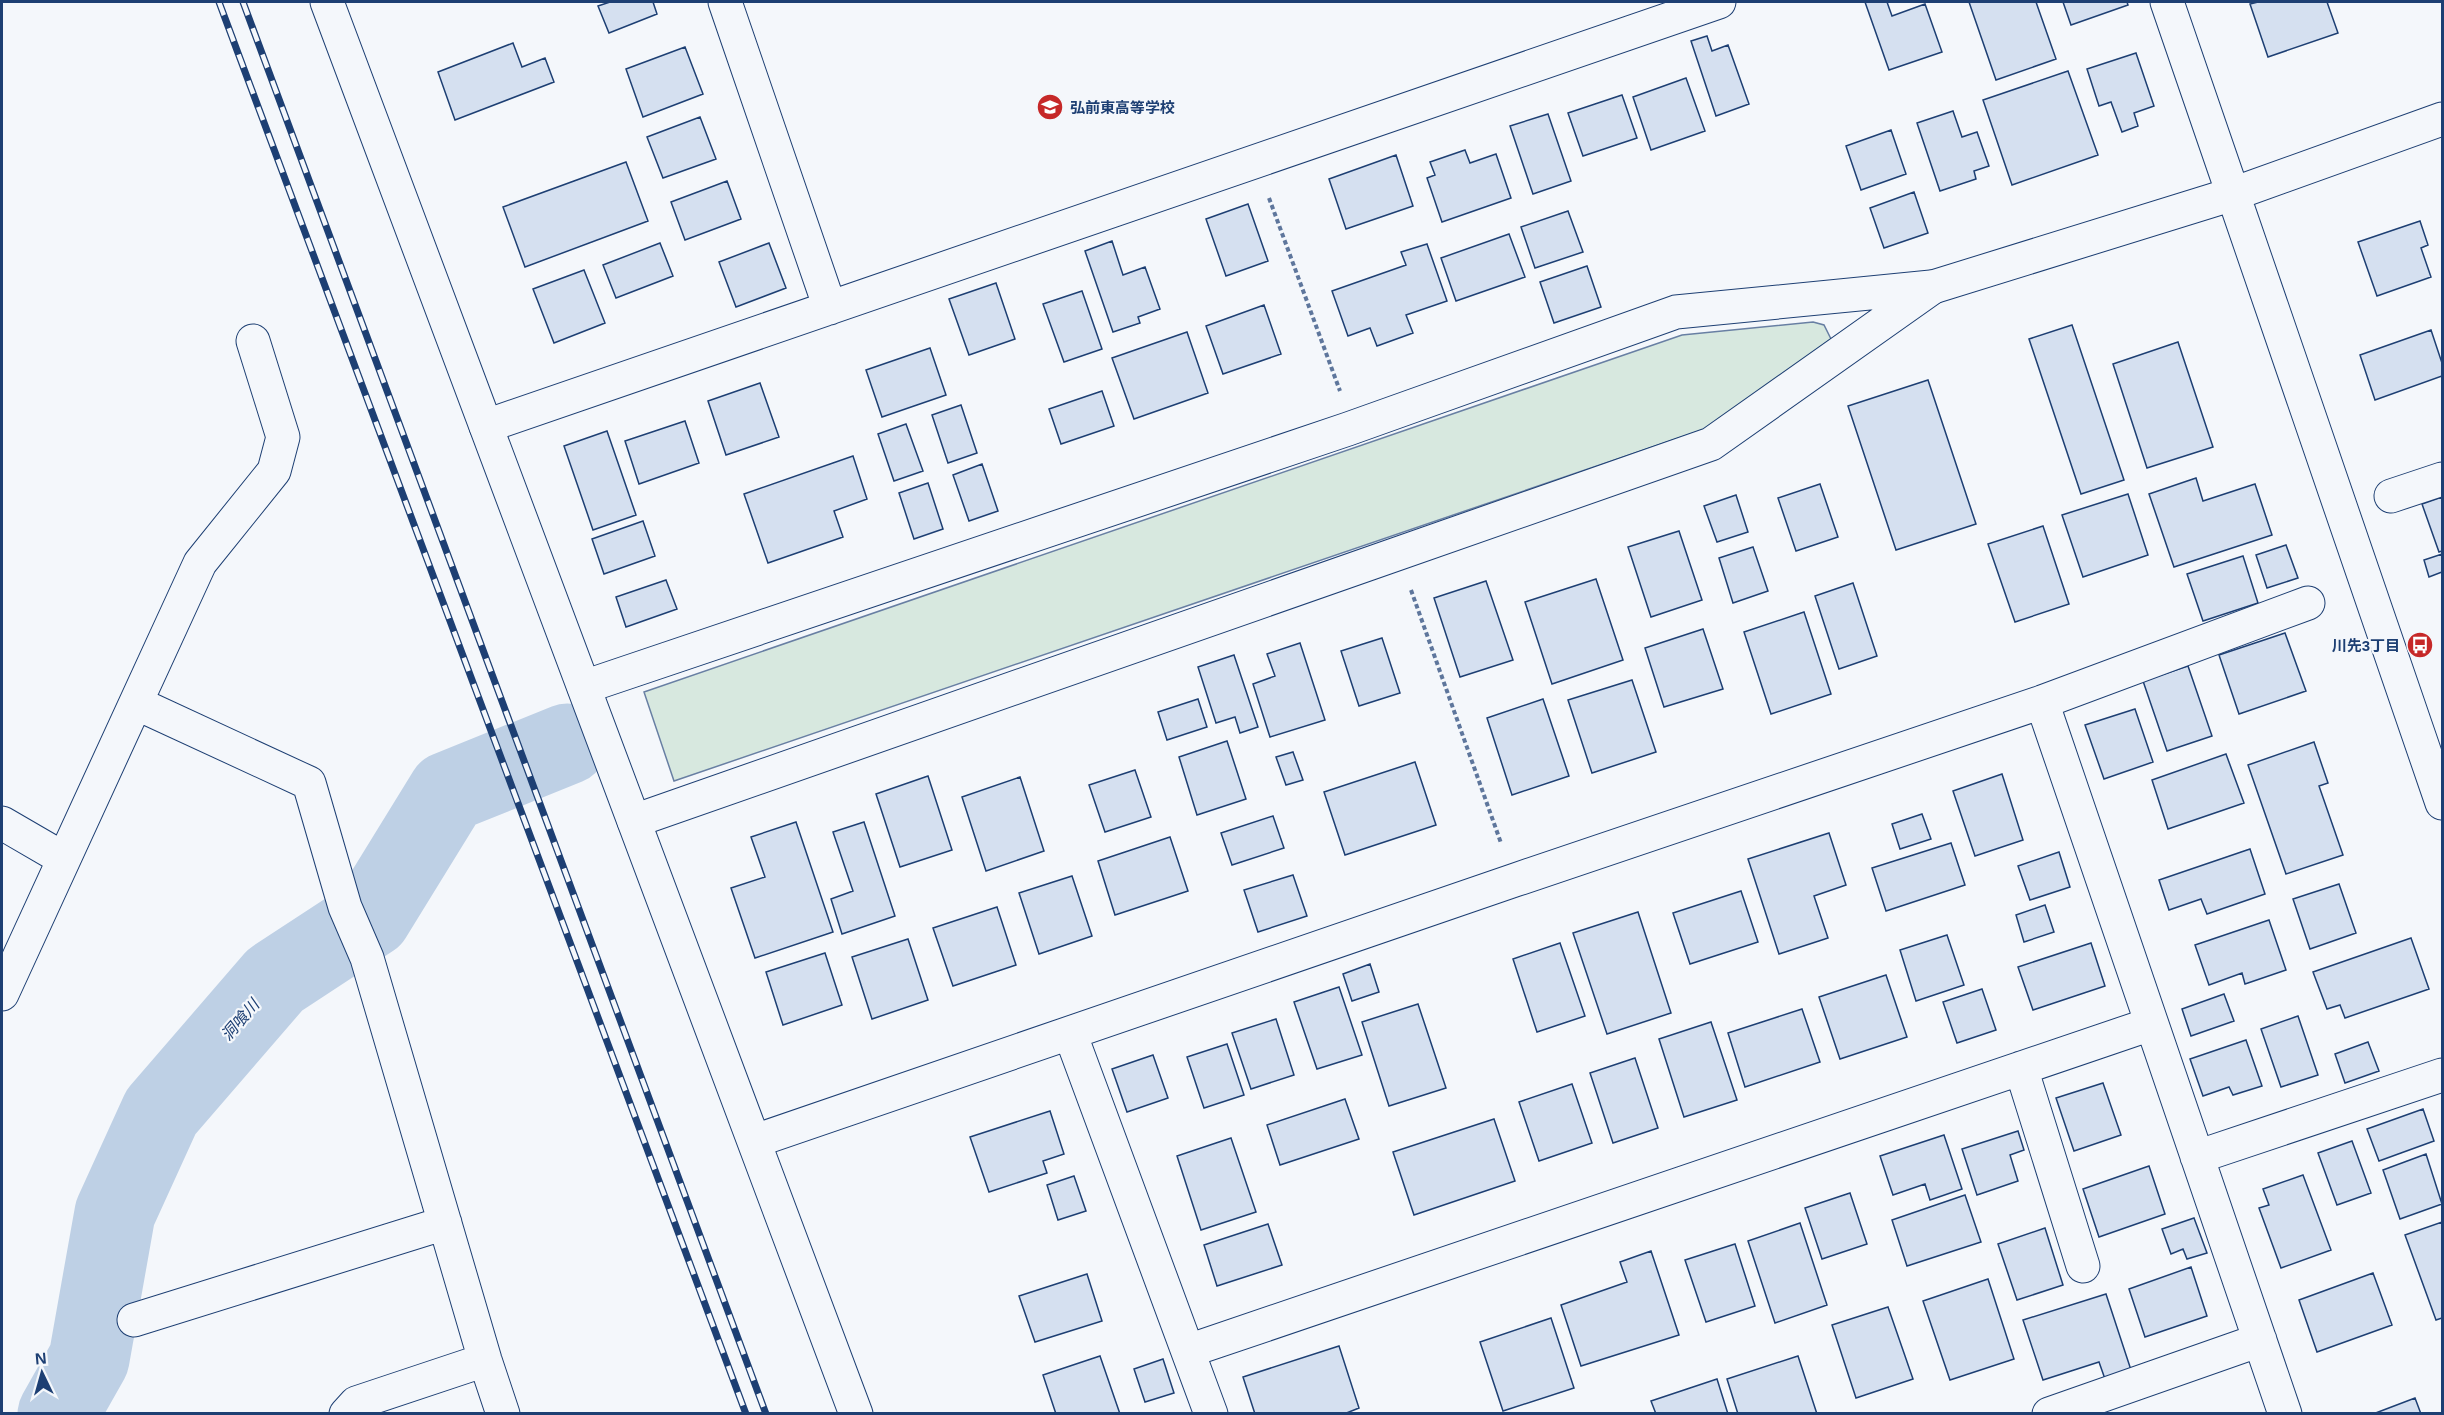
<svg xmlns="http://www.w3.org/2000/svg" width="2444" height="1415" font-family="Arial,'Noto Sans JP',sans-serif">
  <rect width="100%" height="100%" fill="#f4f7fb"/>
  <path fill="#d7e8df" stroke="#687fa3" stroke-width="1.5" d="M1813,322l11,3 7,14 -117,87 -1040,355 -30,-89 1038,-357z"/>
  <g fill="none" stroke-linecap="round" stroke-linejoin="round">
    <path stroke="#bed0e5" stroke-width="81" d="M58,1414l31,-55 26,-146 46,-101 114,-132 96,-63 77,-125 119,-48"/>
  </g>
  <path fill="#d5e0f0" stroke="#1d3f73" stroke-width="1.5" d="M610,2h43l4,12 -48,19 -11,-27z
    M1865,2h22l5,14 33,-12 17,48 -53,18z
    M1969,2h67l20,57 -60,21z
    M2063,2h64l1,3 -57,20z
    M2258,2h69l11,31 -70,24 -18,-53z
    M1707,36l5,15 16,-6 21,59 -33,12 -25,-75z
    M513,43l9,24 23,-9 9,24 -99,38 -17,-48z
    M685,47l18,47 -60,23 -17,-48z
    M2136,53l18,53 -20,7 4,13 -16,6 -11,-30 -12,4 -12,-37z
    M2068,71l30,84 -86,30 -29,-85z
    M1686,78l19,53 -54,19 -18,-53z
    M1622,95l15,43 -54,18 -15,-43z
    M1953,111l9,26 15,-5 12,34 -15,5 2,8 -36,12 -23,-68z
    M1548,114l23,67 -38,13 -23,-68z
    M700,117l16,42 -53,19 -16,-41z
    M1891,130l15,44 -45,16 -15,-44z
    M1465,150l5,13 26,-9 15,44 -69,24 -15,-44 8,-3 -5,-13z
    M1396,155l17,51 -67,23 -17,-50z
    M626,162l22,59 -123,46 -22,-60z
    M727,181l14,38 -56,21 -14,-38z
    M1914,192l14,41 -44,15 -14,-40z
    M1248,204l20,57 -42,15 -20,-57z
    M1568,211l15,41 -48,16 -14,-41z
    M2420,221l8,24 -7,3 10,29 -54,19 -19,-54z
    M1509,234l16,43 -69,24 -15,-43z
    M1112,241l11,34 22,-8 15,42 -22,8 2,6 -27,9 -28,-81z
    M660,243l13,33 -57,22 -13,-33z
    M769,243l17,45 -50,19 -17,-45z
    M1427,244l20,57 -41,14 7,18 -36,13 -7,-18 -22,8 -16,-45 74,-26 -5,-13z
    M1587,266l14,41 -47,16 -14,-41z
    M584,270l21,53 -51,20 -21,-54z
    M996,283l19,56 -46,16 -20,-56z
    M1082,291l20,58 -38,13 -21,-58z
    M1264,305l17,49 -58,20 -17,-48z
    M2072,325l52,155 -43,14 -52,-155z
    M2431,330l11,33v13l-67,24 -15,-45z
    M1187,332l21,61 -74,26 -22,-61z
    M2178,342l35,105 -66,21 -34,-104z
    M930,348l16,47 -64,22 -16,-47z
    M1928,380l48,144 -80,26 -48,-144z
    M760,383l19,54 -53,18 -18,-54z
    M1102,391l12,35 -53,18 -12,-35z
    M961,405l16,48 -29,10 -16,-48z
    M685,421l14,42 -60,21 -14,-43z
    M906,424l17,47 -29,10 -16,-47z
    M607,431l29,84 -43,15 -29,-84z
    M853,456l14,43 -33,12 9,26 -75,26 -24,-69z
    M982,464l16,47 -29,10 -16,-46z
    M2196,478l7,23 52,-17 17,51 -98,32 -25,-73z
    M928,483l15,46 -29,10 -15,-46z
    M1820,484l18,53 -42,14 -18,-53z
    M2128,494l20,61 -65,22 -21,-62z
    M1736,495l12,37 -31,10 -13,-36z
    M2442,497v54l-3,1 -17,-48z
    M643,521l12,35 -51,18 -12,-35z
    M2043,526l26,78 -54,18 -27,-78z
    M1679,531l23,69 -51,17 -23,-70z
    M2286,545l12,33 -31,10 -11,-33z
    M1753,547l15,44 -35,12 -14,-45z
    M2442,554v18l-13,5 -5,-17z
    M2243,556l15,47 -55,18 -16,-47z
    M1596,579l27,81 -71,24 -27,-82z
    M666,580l11,29 -51,18 -10,-30z
    M1486,581l27,79 -53,17 -26,-79z
    M1853,583l24,73 -38,13 -24,-73z
    M1804,612l27,82 -60,20 -27,-82z
    M1703,629l20,60 -59,18 -19,-59z
    M2285,633l21,58 -67,23 -20,-59z
    M1382,638l18,55 -41,13 -18,-55z
    M1300,643l25,77 -55,17 -17,-53 22,-8 -8,-22z
    M1234,655l24,72 -18,6 -5,-16 -19,6 -18,-56z
    M2188,666l24,70 -45,15 -24,-70z
    M1632,680l24,72 -64,21 -24,-73z
    M1198,699l9,28 -40,13 -9,-28z
    M1543,699l26,77 -57,19 -25,-77z
    M2135,709l18,53 -49,17 -19,-54z
    M1227,741l19,58 -49,16 -18,-58z
    M2314,742l14,41 -9,3 24,69 -57,19 -38,-109z
    M1293,752l10,28 -17,5 -10,-28z
    M2226,754l18,49 -76,26 -16,-49z
    M1415,762l21,63 -91,30 -21,-63z
    M1135,770l16,47 -46,15 -16,-47z
    M2002,774l21,66 -48,16 -22,-65z
    M928,776l24,74 -52,17 -24,-73z
    M1020,777l24,74 -58,20 -24,-74z
    M1922,814l9,25 -31,10 -8,-25z
    M1273,816l11,32 -52,17 -11,-32z
    M796,822l37,110 -78,26 -24,-70 34,-11 -14,-40z
    M864,822l31,94 -53,18 -11,-35 22,-8 -20,-59z
    M1829,833l17,52 -32,11 14,42 -49,16 -31,-95z
    M1170,837l18,54 -73,24 -17,-54z
    M1951,843l14,42 -79,26 -14,-43z
    M2250,849l15,45 -58,20 -6,-15 -32,11 -10,-30z
    M2059,852l11,35 -40,13 -12,-34z
    M1293,875l14,41 -49,16 -14,-42z
    M1072,876l20,60 -53,18 -20,-61z
    M2339,884l17,49 -46,16 -17,-50z
    M1741,891l17,51 -68,22 -17,-51z
    M2045,905l9,27 -30,10 -8,-27z
    M997,907l19,58 -63,21 -20,-58z
    M1638,912l33,101 -64,21 -34,-101z
    M2269,920l17,50 -41,14 -3,-11 -33,12 -14,-40z
    M1947,935l17,50 -48,16 -16,-51z
    M2411,938l18,51 -84,29 -5,-13 -13,4 -14,-37z
    M908,939l20,61 -56,19 -20,-62z
    M1560,943l25,73 -48,16 -24,-73z
    M2091,943l14,43 -72,24 -15,-43z
    M825,953l17,52 -59,20 -17,-53z
    M1370,964l9,28 -27,9 -9,-27z
    M1886,975l21,62 -67,22 -21,-62z
    M1339,987l23,68 -45,14 -23,-67z
    M1982,989l14,41 -39,13 -14,-41z
    M2224,994l10,27 -43,15 -9,-27z
    M1418,1004l28,84 -57,18 -27,-84z
    M1802,1009l18,53 -75,25 -17,-54z
    M2298,1016l20,59 -37,12 -20,-58z
    M1276,1019l18,56 -43,14 -19,-56z
    M1711,1022l26,78 -53,17 -25,-78z
    M2246,1040l16,46 -29,9 -4,-8 -26,9 -13,-37z
    M2368,1042l11,29 -34,12 -10,-29z
    M1227,1044l17,51 -40,13 -17,-51z
    M1153,1055l15,43 -41,14 -15,-43z
    M1635,1058l23,70 -45,15 -23,-70z
    M2103,1083l18,52 -47,16 -18,-53z
    M1572,1084l20,59 -53,18 -20,-59z
    M1345,1099l14,40 -79,26 -13,-40z
    M2423,1109l11,32 -55,20 -12,-32z
    M1050,1111l14,43 -21,7 4,12 -58,19 -19,-55z
    M1494,1119l21,62 -101,34 -21,-63z
    M2018,1131l6,19 -14,5 8,26 -41,14 -15,-46z
    M1944,1135l18,54 -32,11 -5,-16 -32,11 -13,-39z
    M1231,1138l25,74 -55,18 -24,-74z
    M2352,1141l19,52 -34,12 -19,-52z
    M2426,1154l16,50 -42,15 -17,-49z
    M2149,1166l16,48 -66,23 -16,-48z
    M2303,1175l28,75 -50,18 -22,-60 10,-3 -6,-16z
    M1074,1176l12,35 -28,9 -11,-35z
    M1850,1193l17,51 -45,15 -17,-51z
    M1965,1195l16,47 -74,24 -15,-46z
    M2194,1218l13,35 -20,6 -4,-10 -12,5 -9,-25z
    M2442,1222v96l-6,2 -31,-85z
    M1800,1223l27,82 -52,18 -27,-82z
    M1268,1224l14,41 -65,21 -13,-41z
    M2045,1228l18,57 -46,15 -19,-56z
    M1735,1244l20,62 -49,16 -21,-62z
    M1651,1251l28,84 -98,31 -20,-61 66,-23 -7,-20z
    M2191,1267l16,49 -62,21 -16,-48z
    M2373,1273l19,52 -75,27 -18,-52z
    M1087,1274l15,47 -67,21 -16,-46z
    M1988,1279l26,80 -64,21 -27,-79z
    M2106,1294l25,76 -26,9 -6,-17 -56,18 -20,-60z
    M1888,1307l25,72 -57,19 -24,-73z
    M1551,1318l23,70 -71,23 -23,-69z
    M1339,1346l20,62 -15,6h-89l-12,-37z
    M1100,1356l20,58h-64l-13,-39z
    M1798,1356l19,58h-79l-11,-35z
    M1163,1359l11,34 -29,9 -11,-33z
    M1717,1379l11,35h-72l-5,-13z
    M2415,1398l6,16h-48z"/>
  <g fill="none" stroke-linecap="round" stroke-linejoin="round">
    <defs>
      <path id="minor" d="M725,2l105,306
        M2167,2l66,192
        M486,426l1233,-424
        M2391,496l51,-17
        M584,687l764,-258 328,-117 255,-25
        M2042,702l243,712
        M136,703l173,80 36,124 22,51 118,402 18,54
        M634,821l1077,-377 222,-157
        M2,823l62,36
        M2,994l198,-431 74,-92 9,-34 -30,-96
        M1070,1033l141,381
        M2021,1068l62,198
        M755,1141l760,-261 527,-178 266,-99
        M2197,1157l245,-82
        M134,1320l311,-97
        M1188,1351l963,-327
        M346,1414l10,-11 129,-43
        M2049,1414l211,-74"/>
      <path id="tertiary" d="M327,2l529,1412
        M2233,194l209,609
        M1933,287l300,-93 209,-75"/>
    </defs>
    <use href="#minor" stroke="#1d3f73" stroke-width="35"/>
    <use href="#tertiary" stroke="#1d3f73" stroke-width="35"/>
    <path stroke="#5e769c" stroke-width="4" stroke-dasharray="4.5 3" stroke-linecap="butt" d="M1269,198l71,193
      M1411,590l90,253"/>
    <use href="#minor" stroke="#f4f7fb" stroke-width="33"/>
    <use href="#tertiary" stroke="#f4f7fb" stroke-width="33"/>
    <defs>
      <path id="rail" d="M219,2l527,1412
        M243,2l523,1412"/>
    </defs>
    <use href="#rail" stroke="#1d3f73" stroke-width="7"/>
    <use href="#rail" stroke="#f4f7fb" stroke-width="4.5" stroke-dasharray="14" stroke-linecap="butt"/>
  </g>
  <defs>
    <symbol id="school-disc" viewBox="-11 -11 22 22"><circle r="9.5" fill="#c62828" stroke="#f4f7fb"/><path d="M0-5L7-2L0 1L-7-2ZM-4 1L0 2.5L4 1V4Q0 6-4 4Z" fill="#fff"/></symbol>
    <symbol id="bus-disc" viewBox="-11 -11 22 22"><circle r="9.5" fill="#c62828" stroke="#f4f7fb"/><path d="M-5-6H5V4H4V6H2V4H-2V6H-4V4H-5ZM-3.5-4V0h7V-4ZM-3.5 1.2v1.5H-2V1.2ZM2 1.2v1.5H3.5V1.2Z" fill="#fff"/></symbol>
  </defs>
  <g fill-rule="evenodd">
    <use href="#school-disc" x="1035" y="92" width="30" height="30"/>
    <use href="#bus-disc" x="2405" y="630" width="30" height="30"/>
  </g>
  <g text-anchor="middle" dominant-baseline="central" stroke-width="4.5" stroke-linejoin="round" paint-order="stroke">
    <g font-size="15" font-weight="bold" fill="#1d3f73" stroke="#f4f7fb" text-anchor="start">
      <text x="1070" y="107">弘前東高等学校</text>
      <text x="2400" y="645" text-anchor="end">川先3丁目</text>
    </g>
    <g font-size="16" font-style="italic" fill="#1d3f73" stroke="#f4f7fb">
      <text transform="translate(240 1020) rotate(-49)">洞喰川</text>
    </g>
  </g>
  <rect width="2444" height="1415" fill="none" stroke="#1d3f73" stroke-width="6"/>
  <g transform="translate(42 1373) rotate(355)" stroke="#f4f7fb" stroke-width="4.5" paint-order="stroke">
  <path d="M0-4.5L10 22L0 15L-10 22Z" fill="#1d3f73"/>
  <text y="-9" font-size="16" font-weight="bold" text-anchor="middle" fill="#1d3f73">N</text>
  </g>
</svg>
